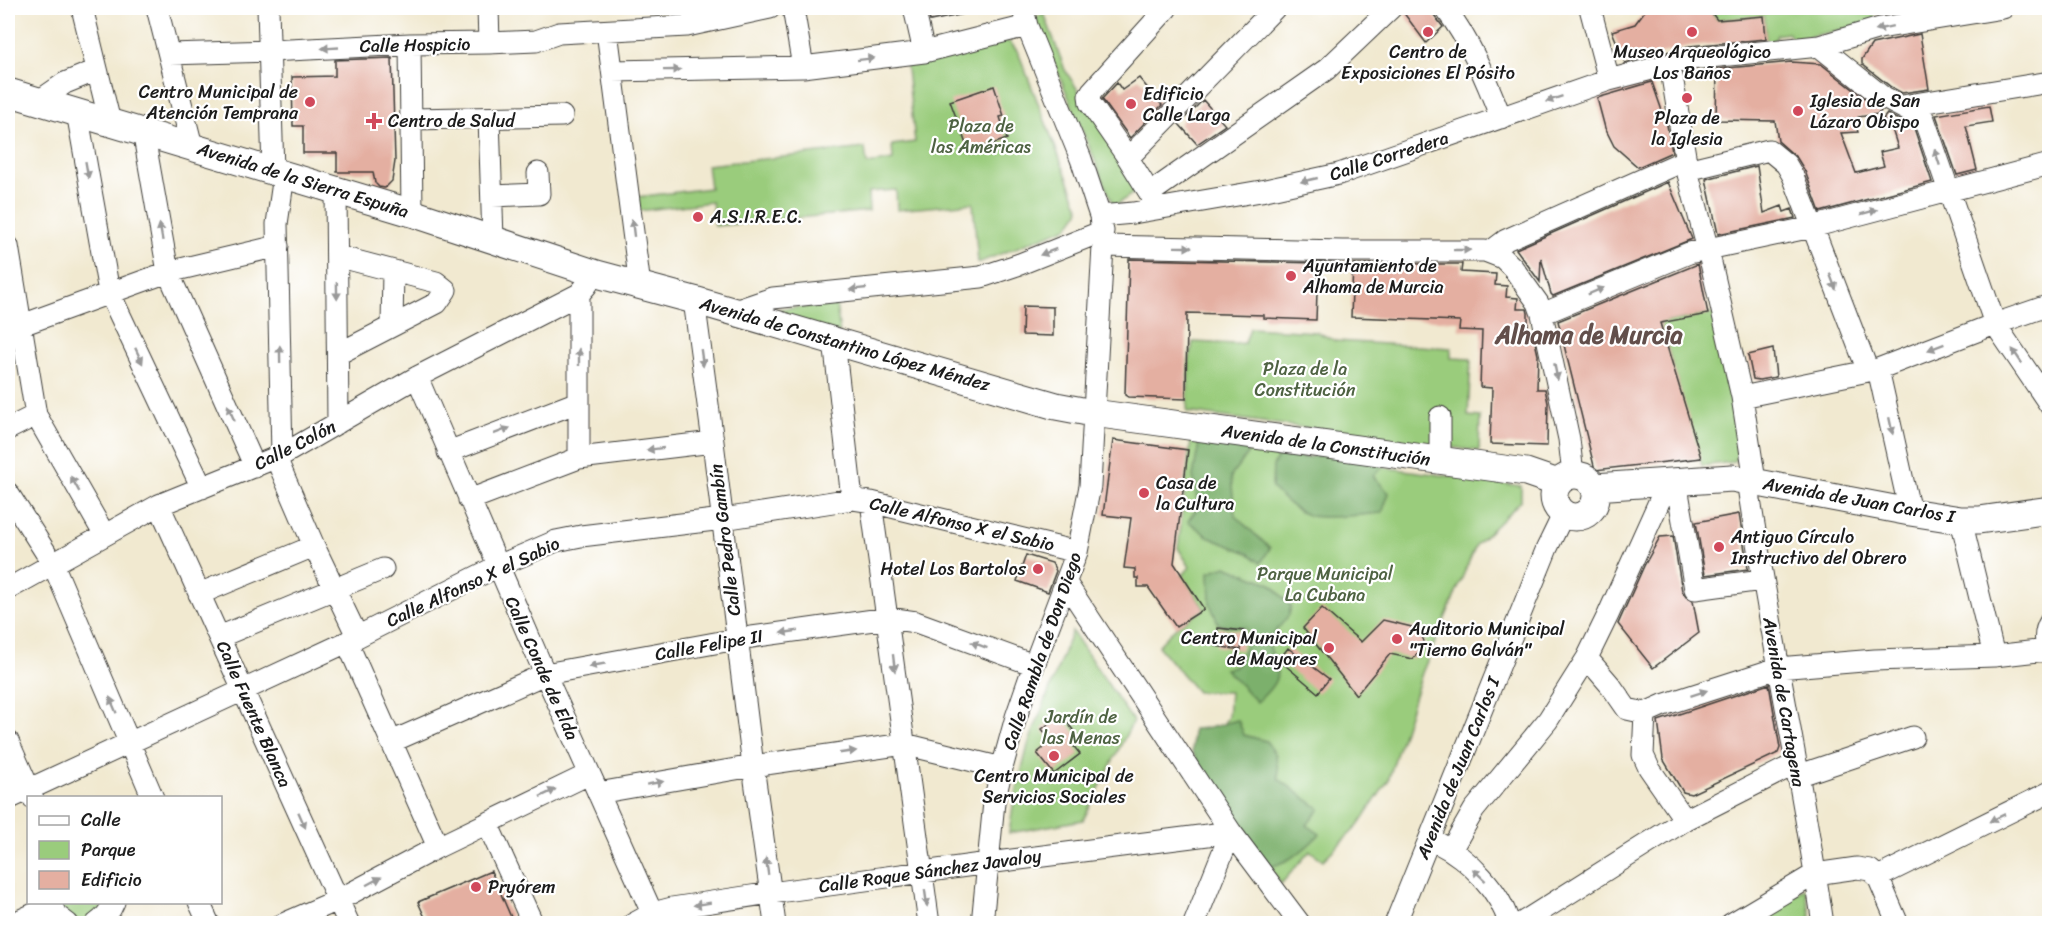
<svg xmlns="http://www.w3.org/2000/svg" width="2057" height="931" font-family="Sriracha,sans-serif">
  <rect width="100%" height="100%" fill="#fff"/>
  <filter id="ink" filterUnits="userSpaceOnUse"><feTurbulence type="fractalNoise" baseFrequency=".0167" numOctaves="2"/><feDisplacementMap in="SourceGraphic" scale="12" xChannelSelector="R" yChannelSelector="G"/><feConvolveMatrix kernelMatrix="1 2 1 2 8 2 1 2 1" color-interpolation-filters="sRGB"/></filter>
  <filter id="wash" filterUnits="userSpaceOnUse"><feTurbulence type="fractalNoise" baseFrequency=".008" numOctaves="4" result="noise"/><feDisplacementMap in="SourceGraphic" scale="24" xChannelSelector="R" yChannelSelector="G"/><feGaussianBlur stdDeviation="1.35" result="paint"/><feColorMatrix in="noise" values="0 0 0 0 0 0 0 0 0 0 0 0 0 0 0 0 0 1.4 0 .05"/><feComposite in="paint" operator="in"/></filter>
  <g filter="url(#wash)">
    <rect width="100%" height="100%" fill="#f1e9d0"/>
    <path fill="#9acc7c" stroke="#5b744c" stroke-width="1.5" d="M1708,8h165l3,14 -82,18 -6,-7 -11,2 -3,6 -8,1 -2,-26 -47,4z
      M1044,13l21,57 76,118 -27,18 -79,-188z
      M999,39l11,3 8,10 62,158 -12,17 -90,36 -5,-60 -76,7 -1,-20 -28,2 1,19 -154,15 -3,-24 -73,9 -2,-14 73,-9 -3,-23 158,-17 2,16 26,-4 -1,-15 23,-3 -9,-82z
      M836,304l4,30 -63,-22 3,-3z
      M1718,313l22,119c0,11 1,21 -7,30l-31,4 -42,-143z
      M1250,328l67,4 19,9 115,7v10l20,1 -3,57 12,1 -1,34 -292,-39 2,-50 4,-20 42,2 10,-1z
      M1191,441l330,45v15l-45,44 -54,128 -34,108 -30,45 -35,34 -13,-9 -29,33 -56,-85 -29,-34 32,-48 2,-25h-33l-39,-46 18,-19 28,-18 -22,-33 8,-9 -12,-19z
      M1072,631l61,90 -50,99 -74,13 4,-27 15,-61z
      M1805,888l7,35 -66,1z
      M55,903h54c-26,25 -28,26 -54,0z"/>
    <path fill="#7bb06c" stroke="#4c6644" stroke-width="1.5" d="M1200,437l50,7 -3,11 -16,21 4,40 35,32 -9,15 -13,-10 -38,-15 -22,-17 10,-14 -5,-31z
      M1280,453h12l10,5 27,-4 47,4 7,9 -10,9 16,17 -7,20c-20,2 -51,6 -71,3 -14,-3 -29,-18 -39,-28l1,-22z
      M1226,566l45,18 20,22 -2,9 -21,26c10,33 17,36 -11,61l-32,-33 10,-2c7,-12 16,-25 11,-39l-27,-3 -9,-21 -1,-32z
      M1238,720l6,15 22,6 10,14 3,24 41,30 -13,16 13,9c-18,18 -29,27 -53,34l-21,-36 -29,-33 -12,-26 -13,-21 1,-23 16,-1z"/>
    <g id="blocks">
      <path fill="#e4afa1" d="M927,8h38v6l-35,7z
        M1403,8h30l1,7 9,12 -17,16 -23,-31z
        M1647,8h61l9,12 47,-4 2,23 -77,7 -64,17 -13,-32 23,-7z
        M1882,8h31v2l-30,5z
        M1920,34l9,55 -27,4 -11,-6 -29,-23v-5l10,-15z
        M392,58l3,103 -3,20 -7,7 -6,-1 -4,-4 -2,-11h-36v-19h-34v-27h-10l-1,-49 43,-1v-16z
        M1791,62l30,2 60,47 -3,3 -20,3 1,4h-5l4,11 -17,1 15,40 28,-7 -4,-14 18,-4 -6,-19 2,-1 -11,-9 4,-5 27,14 18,54 -112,30 -15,-41 -8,-13 -19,-17 -3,-20 -59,-1 1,-51z
        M1139,78l23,27 -32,33 -28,-39 15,-16 5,7z
        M1652,82l15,43 5,27 -34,15 -24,-21 -9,-18 -8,-30z
        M994,86l10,30 -4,1 7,22 -38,13 -19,-51z
        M1203,100l22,25 -28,19 -18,-20z
        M1989,106l3,16 -26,4 11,44 -20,5 -21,-60z
        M1757,166l7,47 18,-7 2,6 8,-3 3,9 -77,16 -12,-55z
        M1668,182l24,57 -139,57 -2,-2 -10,-36 -1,24 -24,-33z
        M1129,259l189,4 -2,57 -52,-2v-3l-77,-2 -1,86 -58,-2 -3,-2z
        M1353,264h109l-1,8 35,2 -1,11 12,1 -1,11 12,1 -1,11h10l1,4v19l5,1 5,22 -1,34h8l3,14 -1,43 -57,-2 2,-56 -12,-1 2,-56 -23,-1 1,-9 -109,-4z
        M1698,264l10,50 -48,9 41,135 -106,12 -37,-149z
        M1023,306l30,1v29l-31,-1z
        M1773,349l3,28 -17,3 -6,-1 -5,-24z
        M1113,440l75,10 -14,113 30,46 -28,18 -28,-40h-10v-9h-3v-9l-11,-1 7,-50 -28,-3z
        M1739,514l9,55 -43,6 -9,-53z
        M1673,536l9,55 4,6 7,4 6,32 -46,35 -35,-44 26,-58 16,-29z
        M1026,555l26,8 4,8 -8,21 -31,-11z
        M1322,608l39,34 22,-22 37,9 5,16 -12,14 -23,-5 -34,41 -53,-67z
        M1218,628l26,3 -3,19 -25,-4z
        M1288,648l41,31 -11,14 -39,-33z
        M1769,684l11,64 -2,5 -87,41 -8,-2 -20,-33 -5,-38z
        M1061,714l18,24 -7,6 8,10 -26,20 -17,-21 15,-12 -10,-12z
        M491,871l23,53h-86l-10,-22z"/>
    </g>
  </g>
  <g filter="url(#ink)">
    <use href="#blocks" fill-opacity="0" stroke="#3c3b37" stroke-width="1.5"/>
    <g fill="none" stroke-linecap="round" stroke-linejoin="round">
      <defs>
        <path id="minor" d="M82,8l28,114
          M157,8l35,138
          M268,8l5,163
          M488,8l1,35
          M793,8l10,59
          M914,8l10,44
          M1445,8c25,33 41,71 56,110
          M1590,8l19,72
          M607,31l33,255
          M410,44l2,169
          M1819,46l65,52 40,21 71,205 55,81
          M169,54l100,-3 141,-7 79,-1 47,-2 23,-8 128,-7 83,-18
          M1670,64l18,110 20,76 34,147 13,84
          M613,71l190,-4 121,-15 103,-26
          M1089,96l1,7 38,55 29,47
          M1089,96l3,-5 75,-83
          M39,101l26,-18 32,-13
          M1902,106l148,-24
          M77,112l32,180 93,196
          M489,118l4,121
          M412,119l150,-3
          M143,131l25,141 87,195
          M1128,158l147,-150
          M1687,170l82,-20 17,14 7,12 75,195
          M336,190l2,233
          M1150,193l177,-124 64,-61
          M492,196l47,-2 -1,-21
          M1100,216l33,-3 128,-22 78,-17 270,-94 81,-21 129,-13 61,-18 123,-20
          M8,246l28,169 68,119
          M1103,246l239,5h143l18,7 10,10 25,35 4,11 27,125 4,36
          M1490,252l16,-12 180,-80
          M337,256l99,26 10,8 -9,13 -99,51
          M694,300l19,142 40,324 22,158
          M732,312l41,-14 208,-21 39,-13 83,-33
          M1542,314l147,-61 123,-26 238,-63
          M392,326l1,-55
          M8,330l160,-58 110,-26
          M834,341l18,158
          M1878,369l32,143
          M417,377l128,297 112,250
          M1742,397l136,-28 117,-45 55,-19
          M8,429l28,-14
          M448,452l130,-50
          M282,455l-5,-231 7,-49
          M276,458l38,88 43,90
          M579,458v-164l8,-9
          M1440,461v-44
          M1747,480c22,148 54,295 76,444
          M1676,481l19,108 67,-9
          M8,493l45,71 100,234
          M469,500l110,-42 134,-16
          M871,502l58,422
          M159,505l190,419
          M1961,520l33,136
          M1066,583l165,249 69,92
          M8,589l151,-84 123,-50 135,-78 162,-83
          M199,594l115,-48
          M2050,622c-6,9 -6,22 0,32
          M219,637l164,-68
          M347,642l91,205
          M1587,658l24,28 16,23 18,4
          M1645,713l18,-8 115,-37 97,-8 119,-4 53,-6
          M1645,713l-2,42 6,13 36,52
          M8,741l25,57
          M391,742l154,-68 192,-35 151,-21 28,4 118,43
          M1797,776l116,-39
          M598,793l155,-27 151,-22 98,24
          M8,799l339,-157 151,-76 58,-25 25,-5 142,-17 129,-20 19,3 206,50
          M487,823l46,101
          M1438,843c30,15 63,48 71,81
          M1451,850l23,-40 74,-90 39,-62 21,-43 60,-133
          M1878,877l172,-85
          M50,902l6,13 12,9
          M199,902l10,22
          M12,924l39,-18
          M96,924c9,-6 14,-12 18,-22
          M283,924l55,-24 100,-53 151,-73
          M633,924l20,-11 19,-5 99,-15 217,-30 243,-31 -37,92
          M982,924l12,-122 8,-34 14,-51 18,-52 43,-113 13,-66 13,-240 -3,-30 -19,-57 -54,-133 -4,-18
          M1395,924l152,-376 17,-35
          M1520,924l165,-104 110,-56
          M1731,924l84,-50 42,-6 13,2 8,7 20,47"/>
        <path id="major" d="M8,92l404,121 185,61 97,26 362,106 37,7 433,59 32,11
          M1554 496a21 21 0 1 1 42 0a21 21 0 1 1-42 0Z
          M1594,487l138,-9 178,34 51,8h18l71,-10"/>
      </defs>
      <use href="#minor" stroke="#3c3b37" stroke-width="23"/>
      <use href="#major" stroke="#3c3b37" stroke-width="29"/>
      <use href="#minor" stroke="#fff" stroke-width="21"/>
      <use href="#major" stroke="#fff" stroke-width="27"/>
    </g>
    <defs><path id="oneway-solid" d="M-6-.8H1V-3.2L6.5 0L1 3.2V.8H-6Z" transform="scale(1.5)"/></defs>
    <g fill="#999">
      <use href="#oneway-solid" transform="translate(1884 28) rotate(168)"/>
      <use href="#oneway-solid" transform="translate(330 48) rotate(177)"/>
      <use href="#oneway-solid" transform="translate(866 59) rotate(-7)"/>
      <use href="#oneway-solid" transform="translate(672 70) rotate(-1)"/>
      <use href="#oneway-solid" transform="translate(1554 99) rotate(161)"/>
      <use href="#oneway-solid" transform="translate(1937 157) rotate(-108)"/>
      <use href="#oneway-solid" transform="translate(87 170) rotate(80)"/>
      <use href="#oneway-solid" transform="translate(1309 180) rotate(167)"/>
      <use href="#oneway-solid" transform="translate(1869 212) rotate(-15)"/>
      <use href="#oneway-solid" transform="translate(633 228) rotate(-97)"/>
      <use href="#oneway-solid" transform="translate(161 232) rotate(-100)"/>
      <use href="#oneway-solid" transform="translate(1183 247) rotate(1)"/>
      <use href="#oneway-solid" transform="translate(1462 250)"/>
      <use href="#oneway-solid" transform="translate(1048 252) rotate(159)"/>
      <use href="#oneway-solid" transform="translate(1833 282) rotate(69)"/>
      <use href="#oneway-solid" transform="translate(858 289) rotate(174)"/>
      <use href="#oneway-solid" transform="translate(337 291) rotate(89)"/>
      <use href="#oneway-solid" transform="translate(1596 291) rotate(-23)"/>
      <use href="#oneway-solid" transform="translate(1936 347) rotate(159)"/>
      <use href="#oneway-solid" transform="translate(280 354) rotate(-91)"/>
      <use href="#oneway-solid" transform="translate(139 356) rotate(65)"/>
      <use href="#oneway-solid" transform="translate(2017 356) rotate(-124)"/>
      <use href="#oneway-solid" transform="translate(579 357) rotate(-90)"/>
      <use href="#oneway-solid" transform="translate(702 358) rotate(82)"/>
      <use href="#oneway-solid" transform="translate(1556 372) rotate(79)"/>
      <use href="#oneway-solid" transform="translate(231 413) rotate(-114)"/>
      <use href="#oneway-solid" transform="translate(1891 426) rotate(78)"/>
      <use href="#oneway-solid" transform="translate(502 431) rotate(-21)"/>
      <use href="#oneway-solid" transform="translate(655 449) rotate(173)"/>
      <use href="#oneway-solid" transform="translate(75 484) rotate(-119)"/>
      <use href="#oneway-solid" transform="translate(789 632) rotate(172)"/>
      <use href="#oneway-solid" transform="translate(979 645) rotate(-160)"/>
      <use href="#oneway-solid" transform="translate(894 663) rotate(83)"/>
      <use href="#oneway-solid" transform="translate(597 665) rotate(170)"/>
      <use href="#oneway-solid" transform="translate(1699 693) rotate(-18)"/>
      <use href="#oneway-solid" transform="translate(113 705) rotate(-113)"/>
      <use href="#oneway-solid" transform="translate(848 752) rotate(-8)"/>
      <use href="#oneway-solid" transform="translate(655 783) rotate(-10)"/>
      <use href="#oneway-solid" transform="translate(548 793) rotate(-26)"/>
      <use href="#oneway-solid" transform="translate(1997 818) rotate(154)"/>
      <use href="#oneway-solid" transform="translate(302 820) rotate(66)"/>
      <use href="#oneway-solid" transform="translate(767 866) rotate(-98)"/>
      <use href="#oneway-solid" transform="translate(1479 875) rotate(-137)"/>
      <use href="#oneway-solid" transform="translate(374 881) rotate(-28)"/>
      <use href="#oneway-solid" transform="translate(926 898) rotate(82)"/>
      <use href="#oneway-solid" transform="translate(702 904) rotate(171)"/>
    </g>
  </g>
  <g fill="#d1495b" stroke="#fff" stroke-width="2">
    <circle cx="1428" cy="32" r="6"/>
    <circle cx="1692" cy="32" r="6"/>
    <circle cx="1687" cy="98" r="6"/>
    <circle cx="310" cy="102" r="6"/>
    <circle cx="1131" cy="104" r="6"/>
    <circle cx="1798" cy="111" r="6"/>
    <path d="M371 112h6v6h6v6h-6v6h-6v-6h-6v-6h6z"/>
    <circle cx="698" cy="217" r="6"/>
    <circle cx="1291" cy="276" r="6"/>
    <circle cx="1144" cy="493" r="6"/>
    <circle cx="1719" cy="547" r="6"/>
    <circle cx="1038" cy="569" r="6"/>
    <circle cx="1397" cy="639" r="6"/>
    <circle cx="1329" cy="648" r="6"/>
    <circle cx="1054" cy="756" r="6"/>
    <circle cx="476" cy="887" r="6"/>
  </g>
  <g text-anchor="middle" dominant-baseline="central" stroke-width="4.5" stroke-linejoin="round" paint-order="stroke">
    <g font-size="18" fill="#1c1c1c" stroke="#fff">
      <text transform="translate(415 45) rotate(-1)">Calle Hospicio</text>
      <text transform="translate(1389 156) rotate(-18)">Calle Corredera</text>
      <text transform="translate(303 180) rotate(17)">Avenida de la Sierra Espuña</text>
      <text transform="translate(845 344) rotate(16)">Avenida de Constantino López Méndez</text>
      <text transform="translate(295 445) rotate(-27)">Calle Colón</text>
      <text transform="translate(1326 445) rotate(8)">Avenida de la Constitución</text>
      <text transform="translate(1859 500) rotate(10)">Avenida de Juan Carlos I</text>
      <text transform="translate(962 524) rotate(13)">Calle Alfonso X el Sabio</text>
      <text transform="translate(725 540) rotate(-97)">Calle Pedro Gambín</text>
      <text transform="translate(473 582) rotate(-25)">Calle Alfonso X el Sabio</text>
      <text transform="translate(709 645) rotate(-10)">Calle Felipe II</text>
      <text transform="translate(1042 651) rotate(-71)">Calle Rambla de Don Diego</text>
      <text transform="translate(542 668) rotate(66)">Calle Conde de Elda</text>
      <text transform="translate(1784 702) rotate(80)">Avenida de Cartagena</text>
      <text transform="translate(254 714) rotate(66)">Calle Fuente Blanca</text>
      <text transform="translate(1458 768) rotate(-68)">Avenida de Juan Carlos I</text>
      <text transform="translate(930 871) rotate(-8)">Calle Roque Sánchez Javaloy</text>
    </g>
    <g font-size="18" fill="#1c1c1c" stroke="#fff" text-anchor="start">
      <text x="1428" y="52" text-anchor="middle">Centro de<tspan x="1428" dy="21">Exposiciones El Pósito</tspan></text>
      <text x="1692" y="52" text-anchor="middle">Museo Arqueológico<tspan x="1692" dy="21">Los Baños</tspan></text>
      <text x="298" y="92" text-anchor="end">Centro Municipal de<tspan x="298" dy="21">Atención Temprana</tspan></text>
      <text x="1143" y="94">Edificio<tspan x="1143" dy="21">Calle Larga</tspan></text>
      <text x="1810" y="101">Iglesia de San<tspan x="1810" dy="21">Lázaro Obispo</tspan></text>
      <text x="1687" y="118" text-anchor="middle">Plaza de<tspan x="1687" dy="21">la Iglesia</tspan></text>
      <text x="388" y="121">Centro de Salud</text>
      <text x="710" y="217">A.S.I.R.E.C.</text>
      <text x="1303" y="266">Ayuntamiento de<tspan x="1303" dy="21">Alhama de Murcia</tspan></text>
      <text x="1156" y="483">Casa de<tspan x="1156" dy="21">la Cultura</tspan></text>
      <text x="1731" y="537">Antiguo Círculo<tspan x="1731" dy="21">Instructivo del Obrero</tspan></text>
      <text x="1026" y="569" text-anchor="end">Hotel Los Bartolos</text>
      <text x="1409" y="629">Auditorio Municipal<tspan x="1409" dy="21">"Tierno Galván"</tspan></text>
      <text x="1317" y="638" text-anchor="end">Centro Municipal<tspan x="1317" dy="21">de Mayores</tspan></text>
      <text x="1054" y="776" text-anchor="middle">Centro Municipal de<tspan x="1054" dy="21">Servicios Sociales</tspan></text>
      <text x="488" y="887">Pryórem</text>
    </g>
    <g font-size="18" fill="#4e6242" stroke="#fff">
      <text x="981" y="126">Plaza de<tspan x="981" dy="21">las Américas</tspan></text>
      <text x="1305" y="369">Plaza de la<tspan x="1305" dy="21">Constitución</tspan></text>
      <text x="1325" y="574">Parque Municipal<tspan x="1325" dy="21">La Cubana</tspan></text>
      <text x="1081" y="717">Jardín de<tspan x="1081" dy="21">las Menas</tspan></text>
    </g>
    <g font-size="24" font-weight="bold" fill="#624f4b" stroke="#fff">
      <text x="1589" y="335">Alhama de Murcia</text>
    </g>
  </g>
  <rect width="2057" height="931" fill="none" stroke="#fff" stroke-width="30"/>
  <rect x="27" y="796" width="195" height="108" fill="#ffffff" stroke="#a4a4a4" stroke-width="1.5"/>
  <rect x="39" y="816" width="30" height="9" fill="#ffffff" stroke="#a4a4a4" stroke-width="1.5"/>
  <text x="81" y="826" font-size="18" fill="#1c1c1c">Calle</text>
  <rect x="39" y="841" width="30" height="18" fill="#9acc7c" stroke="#a4a4a4" stroke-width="1.5"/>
  <text x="81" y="856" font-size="18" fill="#1c1c1c">Parque</text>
  <rect x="39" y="871" width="30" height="18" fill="#e4afa1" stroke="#a4a4a4" stroke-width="1.5"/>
  <text x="81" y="886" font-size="18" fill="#1c1c1c">Edificio</text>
</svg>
